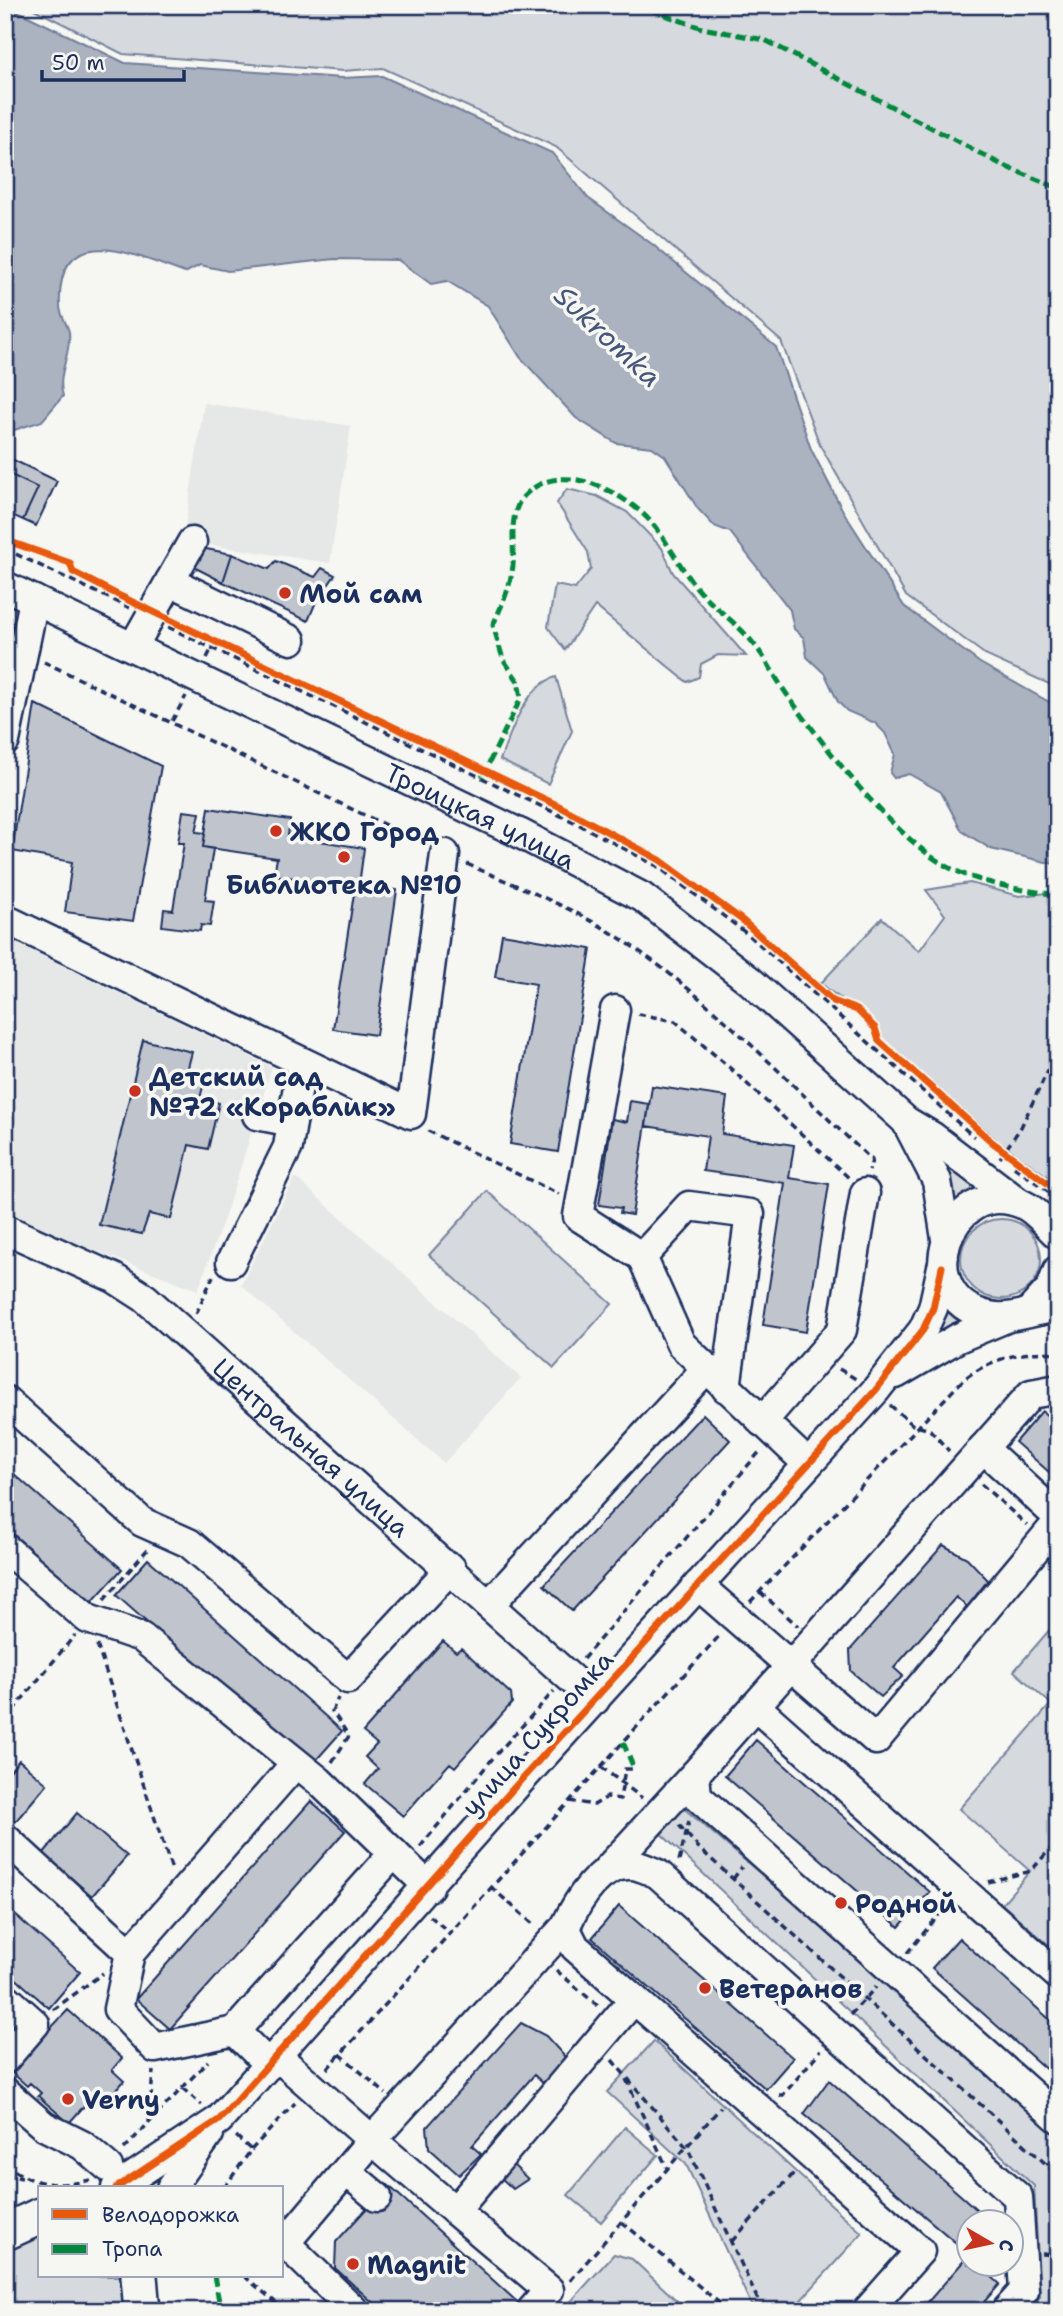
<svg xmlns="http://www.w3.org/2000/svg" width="1063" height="2316" font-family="'Shantell Sans',sans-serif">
  <rect width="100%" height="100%" fill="#f6f6f2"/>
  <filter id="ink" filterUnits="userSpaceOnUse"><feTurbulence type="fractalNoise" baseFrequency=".0143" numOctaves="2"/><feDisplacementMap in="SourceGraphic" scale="14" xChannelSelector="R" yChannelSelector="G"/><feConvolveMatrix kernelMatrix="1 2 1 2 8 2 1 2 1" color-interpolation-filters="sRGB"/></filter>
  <g filter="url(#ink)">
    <path fill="#e6e7e7" d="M204,403l147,23 -21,137 -147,-22z
      M5,938l267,129 -46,146 -28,77 -193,-74z
      M295,1177l226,201 -77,85 -203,-178z"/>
    <path fill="#d6d9dd" stroke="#78849e" stroke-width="2" d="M26,5h1032v683l-71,-32 -81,-60 -86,-151 -39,-104 -225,-194 -173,-79 -40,3 -220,-17z
      M567,489l30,7 30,16 35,36 11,25 73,83 -28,-1 -17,9 -2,13 -12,5 -92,-76 -30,44 -17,-23 7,-42 20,4 16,-20 -3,-17 -31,-49z
      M556,677l16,54 -24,53 -48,-24c11,-28 25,-74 56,-83z
      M970,883l49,13 39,-4v292l-60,-43 -116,-102c-11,-31 -40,-34 -61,-56l61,-65 37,33 26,-36 -19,-25z
      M939,1155l41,32 -24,14z
      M487,1191l125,113 -58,64 -125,-113z
      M961 1259a40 40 0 1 1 80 0a40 40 0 1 1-80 0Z
      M943,1305l21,17 -50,32z
      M1058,1620v333l-56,-49 28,-33 -71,-62 92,-105 -37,-33z
      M680,1805l378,322v184h-31l13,-14 -6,-111 -379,-358z
      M654,2041l208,192 -71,78h-37l-68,-147 -79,-72z
      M625,2127l33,28 -57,67 -33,-27z
      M40,2232v44h83l3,35h-121v-58l10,-9z
      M614,2254l18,5 56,52h-122l-1,-3z"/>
    <path fill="#abb2c0" stroke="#717e99" stroke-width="2" d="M5,5l120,58 217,15 40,-2 170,77 36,45 64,46 124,103 35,102 32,62 61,95 76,57 78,44v158l-67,-16 -29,-18 -21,-39 -32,-18 -15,4 -4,-5 5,-19 -10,-21 -10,-10 -28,-12 -9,-9 -13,-28 -18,-17 -3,-19 -10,-9 -4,-19 -60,-78 -16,-6 -16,-17 -33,-53 -13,-9 -36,-4 -40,-25 -56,-61 -32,-51 -41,-25 -16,3 -33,-24 -64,-1 -106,12 -28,-6 -15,8c-48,-17 -129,-57 -125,33 0,9 7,17 9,26 3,21 -13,42 -6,64l-21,25 -37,12z"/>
    <path fill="#c0c4cd" stroke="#1b2f5e" stroke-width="2" d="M5,456l52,25 -21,45 -13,-6 15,-32 -33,-16z
      M5,472l33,16 -15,32 -18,-8z
      M196,547l36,7 -9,28 -37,-19z
      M232,554l37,15 7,-8 39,16 7,-9 13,7 -20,29 -7,17 -85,-39z
      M35,704l126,62 -28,155 -68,-9 7,-50 -60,-11z
      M209,808l81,12 -2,16 76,12 -5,37 38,5 -21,145 -43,-6 22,-142 -81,-12 3,-17 -74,-11z
      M183,811l17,2 -4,19 9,1 -2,14 10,2 -8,51 9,1 -4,25 -9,-1 -1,6 -38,-5 2,-17 9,1 11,-67h-6z
      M502,934l89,15 -33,203 -48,-8 26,-160 -41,-7z
      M143,1040l49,12 -6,23 19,4 -5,19 19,5 -11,46 -19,-4 -18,74 -22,-5 -7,20 -43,-9z
      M652,1086l75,11 -5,37 72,11 -5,33 40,6 -23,148 -43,-7 22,-142 -82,-12 5,-35 -62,-10z
      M630,1101l19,3 -17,111 -12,-2 1,-5 -22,-3 13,-86 15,3z
      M1042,1411l16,14v55l-43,-38z
      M703,1414l27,26 -158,171 -28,-26z
      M5,1466l117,103 -31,34 -86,-76z
      M943,1545l24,13 21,22 -21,27 -11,-10 -62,71 9,8 -22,21 -30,-26 -1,-21z
      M148,1559l194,172 -32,36 -194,-172z
      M443,1641l13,11 5,-4 50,46 1,9 -57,64 -5,-4 -47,53 -38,-32 13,-15 -13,-12 12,-13 -14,-12z
      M756,1740l174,152 -31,35 -174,-151z
      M19,1760l28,24 -32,38 -10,-8v-37z
      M311,1801l34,30 -175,198 -34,-30z
      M77,1813l50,43 -35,40 -49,-42z
      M5,1906l75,66 -31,36 -44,-39z
      M619,1906l174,152 -27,31 -174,-151z
      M959,1938l99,89v53l-126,-112z
      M68,2010l54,48 -10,12 12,11 -14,16 -10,-9 -31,35 -31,-27 3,-3 -11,-10 -3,3 -17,-15z
      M521,2023l25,13 20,22 -21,27 -11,-10 -62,71 9,8 -22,21 -30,-27 -2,-21z
      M829,2080l162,142h-23v31l-164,-139z
      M512,2164l16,15 -15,10 -13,-12z
      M388,2185l137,124 -2,2h-141l-47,-43 1,-26z
      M968,2256v8h21l-6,5 17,15 -24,27h-56z"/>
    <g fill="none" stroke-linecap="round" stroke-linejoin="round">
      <defs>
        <g id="minor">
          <path d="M170,581l121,59"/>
          <path id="s1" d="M5,586l514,247 123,64 107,83 157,141 27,16 85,65"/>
          <path d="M133,647l59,-105"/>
          <path d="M5,741l29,-141"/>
          <path d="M5,919l406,195 34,-260"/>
          <path d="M615,1010l-37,206 64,41 39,87 127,120"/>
          <path d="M257,1115l35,7"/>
          <path d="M907,1123l30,58 9,58"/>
          <path id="s2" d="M5,1229l109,49 31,20 450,402"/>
          <path d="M1058,1235c-13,-11 -20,-24 -36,-31 -74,-31 -116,94 -33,112 24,5 45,-7 69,-8"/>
          <path d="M642,1257l47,-51 61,8 -24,174"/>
          <path d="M231,1262l57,-115 14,-85"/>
          <path d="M1029,1312l22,-24 7,-18"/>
          <path d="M896,1374l62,-36 48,-20"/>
          <path d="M1058,1389l-27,5 -336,380 2,22 361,322"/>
          <path d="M5,1400l137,122 47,21 159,136 103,-111"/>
          <path d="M762,1422l80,-92 23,-137"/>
          <path d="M983,1448l75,69"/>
          <path d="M5,1548l83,71 53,18 178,144 110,106"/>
          <path d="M698,1585l178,155 182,-218"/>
          <path d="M489,1605l217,-236"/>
          <path d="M755,1706l303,269"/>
          <path d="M5,1838l125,115"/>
          <path d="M606,1871l89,-97"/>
          <path d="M5,1997l30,27 -30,35"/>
          <path d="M235,2031l-80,17 -37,-39 12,-56 166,-190"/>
          <path d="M277,2056l95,84 193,-213"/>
          <path d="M269,2065l-34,-34 159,-178"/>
          <path d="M5,2092l39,34 38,19 26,22"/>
          <path d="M346,2171l31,26"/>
          <path d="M116,2188l103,-68 301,-339 355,-390 48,-61 10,-22 9,-41"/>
          <path d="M171,2188l38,-54"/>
          <path d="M455,2211l94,79 -18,21"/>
          <path d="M355,2311l-70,-68 87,-103 83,71 179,-212"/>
          <path d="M867,2311l53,-60 -345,-304 -10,-20c12,-25 34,-64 66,-62 9,0 19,6 27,9l360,323 6,94 -18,20"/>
        </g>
        <path id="major" d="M5,2232l35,-16
          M139,2276l3,35"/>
      </defs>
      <use href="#minor" stroke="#1b2f5e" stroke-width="33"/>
      <use href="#major" stroke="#1b2f5e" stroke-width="40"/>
      <path stroke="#1b2f5e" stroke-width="3.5" stroke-dasharray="7 5" stroke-linecap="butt" d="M5,549l125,59
        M168,627l408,196 81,43 93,70 224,201
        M207,658l8,-16
        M44,662l381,182
        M172,721l14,-25
        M405,741l5,-6
        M467,864c45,20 92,38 135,63 102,61 183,154 270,233l-3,11
        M638,1014l37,7 55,47 119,110
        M428,1131l131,63
        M1000,1158l21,-31 37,-78
        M1014,1167l44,31
        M196,1314l17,-38
        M839,1369l17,10
        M890,1405l23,20 17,5 19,21
        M981,1484l46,41
        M760,1592l38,34
        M104,1600l43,-50
        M750,1602l214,-223c28,-21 59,-29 94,-26
        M97,1645l75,225
        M583,1659l179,-210
        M5,1720l70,-85
        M332,1762l17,-26 -17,-25 6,-13
        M601,1767l41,31
        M569,1801l25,4 13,-8 13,2 5,-30h9
        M679,1825l20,23 359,327
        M420,1847l73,-89 61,-67
        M679,1861l10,-40
        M733,1879l9,-12
        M988,1882l43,-11 27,-31
        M491,1887l43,38
        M430,1916l20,17
        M907,1953l40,-48
        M556,1970l42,36
        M53,2010l50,-37
        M850,2015l26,-28
        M340,2054l46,40
        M612,2060l76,89 75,162
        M327,2069l394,-435
        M626,2079l42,91
        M182,2088l20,17
        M779,2095h4l38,-45
        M149,2123l4,-52
        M124,2149l84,-88
        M251,2150l44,-47
        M5,2163c24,22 54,25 85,17
        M1046,2164l12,-2
        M5,2175l17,3
        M224,2188l27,-38 -15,-14
        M622,2222l107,89
        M732,2241l63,-69
        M1042,2254l16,1
        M244,2276l42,35
        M570,2281l151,-174
        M1051,2311l7,-8"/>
      <use href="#minor" stroke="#f6f6f2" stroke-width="28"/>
      <use href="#major" stroke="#f6f6f2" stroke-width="35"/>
      <path stroke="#00873e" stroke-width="5" stroke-dasharray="10 5" stroke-linecap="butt" d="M636,5l66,23 63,12 239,126 54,22
        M482,777l39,-79 -3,-17 -15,-22 -10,-34c9,-20 18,-39 20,-60 2,-22 -6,-54 13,-71 33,-31 80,-9 110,14 24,18 37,48 54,71 17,25 45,41 63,64 15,18 24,39 38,57 38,52 86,115 137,154 35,28 87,35 130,41
        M623,1742l11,27
        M214,2276l7,35"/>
      <defs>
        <path id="cycleway" d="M5,540l65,23 3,9 47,24 441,211 99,53 82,60 91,81 24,9 18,18 4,13 113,101 66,49
          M116,2188l103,-68 301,-339 355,-390 48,-61 10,-22 9,-41"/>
      </defs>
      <use href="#cycleway" stroke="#f6f6f2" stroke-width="11"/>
      <use href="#cycleway" stroke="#e8590c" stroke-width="7"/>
    </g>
  </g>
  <g fill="#c8321e" stroke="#f6f6f2" stroke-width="2.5">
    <circle cx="285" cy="593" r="7"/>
    <circle cx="276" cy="831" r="7"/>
    <circle cx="344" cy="857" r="7"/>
    <circle cx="135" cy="1091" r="7"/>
    <circle cx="841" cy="1903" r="7"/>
    <circle cx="705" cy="1988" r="7"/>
    <circle cx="68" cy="2099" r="7"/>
    <circle cx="353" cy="2264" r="7"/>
  </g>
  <g text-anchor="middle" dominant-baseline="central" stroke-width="7" stroke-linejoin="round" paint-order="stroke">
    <g font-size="26" font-weight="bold" fill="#1b2f5e" stroke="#f6f6f2" text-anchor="start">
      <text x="299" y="593">Мой сам</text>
      <text x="290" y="831">ЖКО Город</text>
      <text x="344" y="884" text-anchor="middle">Библиотека №10</text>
      <text x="149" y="1076">Детский сад<tspan x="149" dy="30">№72 «Кораблик»</tspan></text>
      <text x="855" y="1903">Родной</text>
      <text x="719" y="1988">Ветеранов</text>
      <text x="82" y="2099">Verny</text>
      <text x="367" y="2264">Magnit</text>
    </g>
    <g font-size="26" fill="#1b2f5e" stroke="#f6f6f2">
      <text stroke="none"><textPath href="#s1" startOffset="528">Троицкая улица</textPath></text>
      <text stroke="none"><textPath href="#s2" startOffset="380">Центральная улица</textPath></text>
      <text transform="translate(537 1733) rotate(-48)">улица Сукромка</text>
    </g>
    <g font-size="28" font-style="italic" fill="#46567b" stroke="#f6f6f2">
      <text transform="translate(608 336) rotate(43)">Sukromka</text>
    </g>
  </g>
  <rect width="1063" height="2316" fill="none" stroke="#f6f6f2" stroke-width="28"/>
  <rect x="14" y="14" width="1035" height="2288" fill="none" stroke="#1b2f5e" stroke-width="2.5" filter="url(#ink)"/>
  <rect x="38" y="2186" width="245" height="91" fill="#f6f6f2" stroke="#9ea6b7" stroke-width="2"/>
  <rect x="52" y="2209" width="35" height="10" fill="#e8590c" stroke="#9ea6b7" stroke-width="2"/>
  <text x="102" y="2222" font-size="21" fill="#1b2f5e">Велодорожка</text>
  <rect x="52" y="2244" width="35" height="10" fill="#00873e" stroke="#9ea6b7" stroke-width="2"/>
  <text x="102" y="2256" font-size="21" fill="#1b2f5e">Тропа</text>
  <g transform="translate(990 2243) rotate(99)"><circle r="33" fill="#f6f6f2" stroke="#9ea6b7" stroke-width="2"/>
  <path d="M0-5L12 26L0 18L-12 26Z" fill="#c8321e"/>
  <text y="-10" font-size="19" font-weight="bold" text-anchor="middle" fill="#1b2f5e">С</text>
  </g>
  <path d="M42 70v10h142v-10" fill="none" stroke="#1b2f5e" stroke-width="3.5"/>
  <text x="52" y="70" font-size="21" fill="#1b2f5e" stroke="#f6f6f2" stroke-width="5" paint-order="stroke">50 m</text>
</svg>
